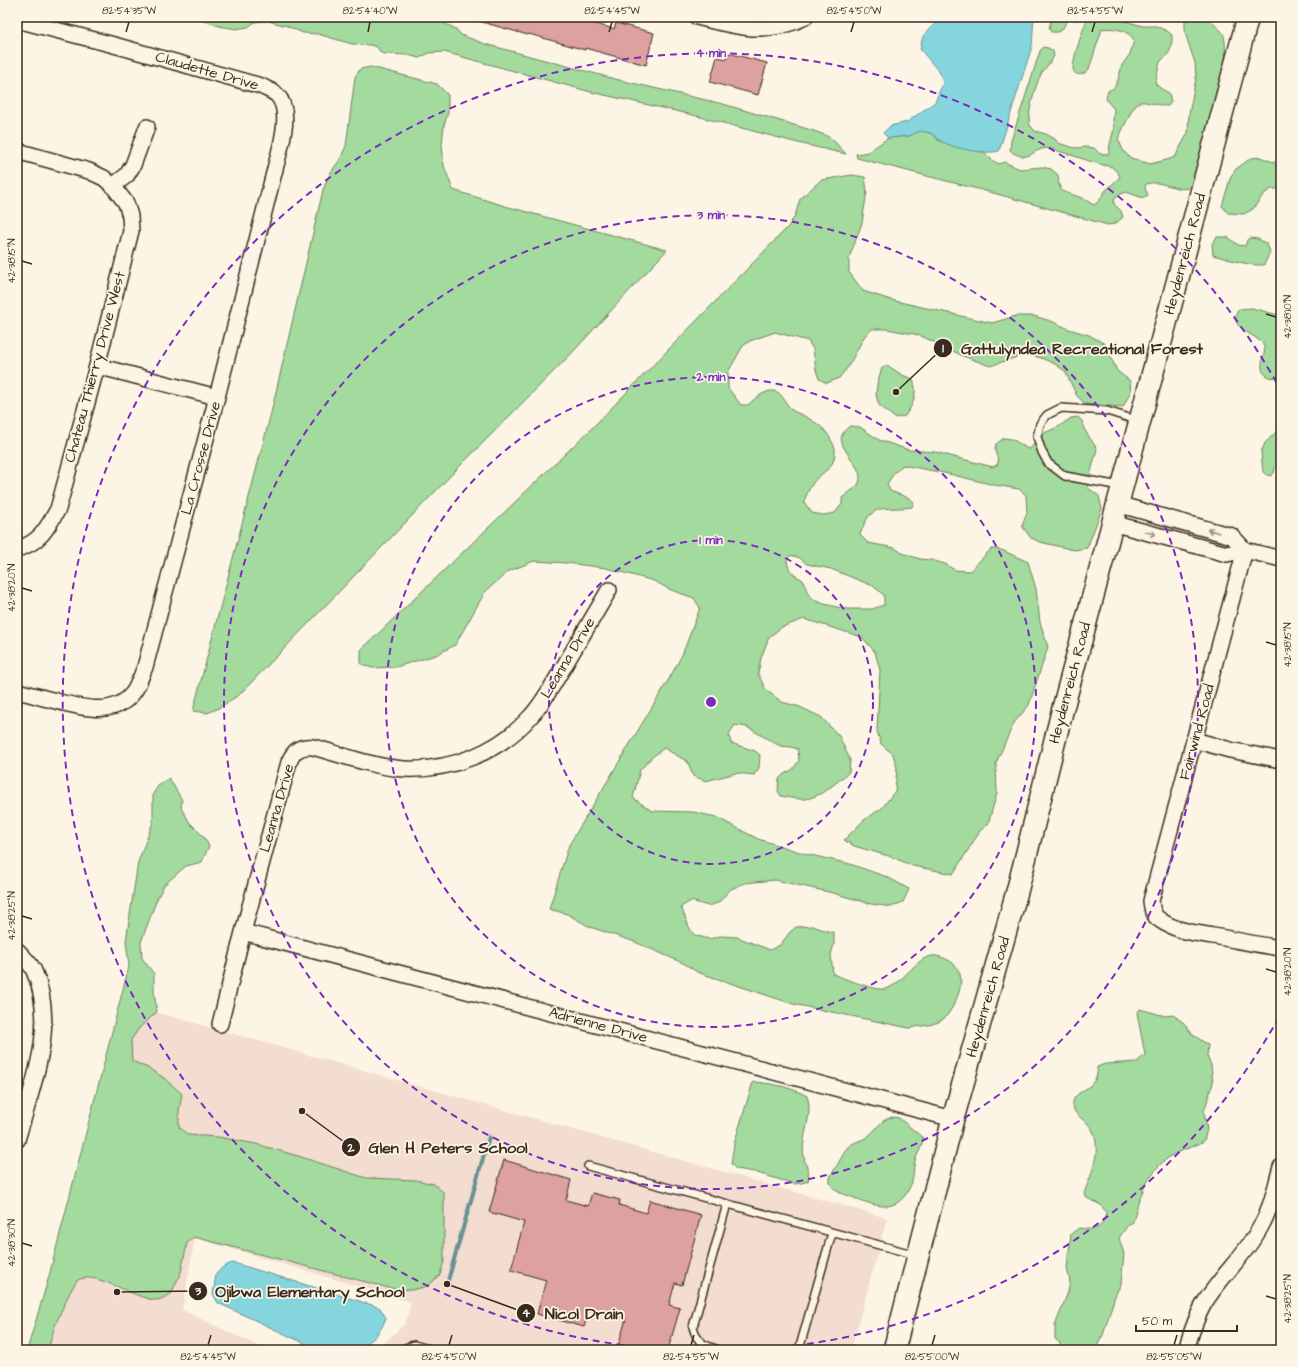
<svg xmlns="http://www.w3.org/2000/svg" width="1298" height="1367" font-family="'Architects Daughter',sans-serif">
  <rect width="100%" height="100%" fill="#fcf5e5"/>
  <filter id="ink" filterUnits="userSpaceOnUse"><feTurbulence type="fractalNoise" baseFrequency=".025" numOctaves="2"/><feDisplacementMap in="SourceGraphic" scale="8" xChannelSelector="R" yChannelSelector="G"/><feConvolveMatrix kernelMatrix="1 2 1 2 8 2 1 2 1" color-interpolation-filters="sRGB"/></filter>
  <g filter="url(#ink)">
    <path fill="#f3dcd0" d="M127,1004l760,214 -36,132h-475l29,-26 6,-22 -216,-64 -13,72 85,40h-233z"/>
    <path fill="#a3da9e" stroke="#6f825e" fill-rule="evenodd" d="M199,17l230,1 13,4 14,7 5,6 24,9 130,35 108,25 88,26 14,5 8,5 13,14 -48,-11 -105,-28 -102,-23 -147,-40 -15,1 -10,5 -11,-3 -24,-1 -3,-1 -4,-6 -7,-2 -18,-1 -34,-10 -15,-1 -16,-7 -19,-5 -13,1 -7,5 -12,2 -17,-3 -15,-5z
      M1052,17h58l33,9h13l11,5 5,4c0,15 -1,17 -12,27l-5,21 5,5 9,5 2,9 -3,4c-10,0 -19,-5 -29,-4l-7,8 -14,29 6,13 7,6 19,6 20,-5 6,-3 2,-5 10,-18 1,-19 7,-36 -1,-15 -10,-30v-16h23c4,7 14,12 16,19 4,17 -1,49 -3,67 -1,10 -26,83 -33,85 -11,4 -27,-9 -42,-4l-1,4 3,7 -5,3 -17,-6 -7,3 -5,5v4l7,7 2,6 -8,7 -7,1 -111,-31 -140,-36 -1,-4 12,-2 20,-14 21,-2 11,-6 13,4 5,6 21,7 25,5 9,9 6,3 5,-2 16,7 22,-2 9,2 7,6 1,10 3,6 20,7 12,7 4,-3 8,-12 14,-13 -2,-4 -6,-6 -13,-3 -47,-15c-5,-1 -9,-1 -13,1 -4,1 -6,4 -9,5 -6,3 -16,0 -20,-5l1,-9 29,-90 3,-4 5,1 5,3 1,5c-3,7 -9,11 -13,18 -7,15 -12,34 -12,50l6,7 11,3 9,5 3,4 17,5 11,-1 8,1 6,6h9l1,-10 4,-15 -1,-9 1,-11 -7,-8 -1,-4 2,-6 6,-3 4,-8 4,-15 8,-11 4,-14c-5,-10 -22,-13 -32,-11l-13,40c-4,6 -15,9 -16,-1 0,-11 10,-38 14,-49l-12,1 -7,-2 -5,10 -5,4h-7l-2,-4z
      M371,67l66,17 11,11v18l-4,12 -2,19 2,22 9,24 52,16 162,44 -96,104 -114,115 -179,186 -39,40 -22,14 -10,4 -14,-2 78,-298 52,-223 6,-15 10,-14 7,-15 9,-69 5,-8z
      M1260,157l21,8v24h-10l-8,6 -10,14 -9,5 -16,-1 -6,-7 9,-30 5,-7 15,-11z
      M852,175l13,2 2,14 -5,32 -13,35v14l14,19 28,9 101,23 24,-7h18l17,5 18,8 20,6 16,9 12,27 13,10 1,10 -8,16 -38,-3 -8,-8 -12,-25 -10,-7 -14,-6 -15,-4 -36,12 -27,-10 -44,-21 -32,-6h-15l-8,8 -16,30 -9,11 -12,5 -8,-4 -3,-9 -3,-21 -5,-8 -33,-9 -25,9 -7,5 -15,26v16l13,17h7c6,-6 16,-14 24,-14 10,-1 13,13 19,18 3,3 7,4 11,6 12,6 23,12 29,25 2,4 5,8 4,12 -1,19 -13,18 -22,31 -4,6 -7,12 -9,19l8,11 11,2 12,-2 7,-9v-6c4,-4 11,-8 15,-12 13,-16 -21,-36 -15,-51 1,-3 5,-7 8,-9l10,1 19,13 30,10 26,2 58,15 5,-3c1,-7 -5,-10 -2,-20l8,-6 8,1 16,10h2l12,-15 16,-7 13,-9 7,-1 4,4 2,8 13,20 -10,38 12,9 3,13 -15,39 -13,2 -34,-8 -9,-4 -9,-12 5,-14 -1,-17 -7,-6 -25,-4 -45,-11 -46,-9 -9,8 -7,11 3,7 19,7 5,4 -2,5c-28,4 -41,-7 -52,28l8,8 27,5 7,5 18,6 11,1 14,4 10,6 15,1 21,-22h7l6,2 24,11 8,27 4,33 8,25 -19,58 -15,18 -18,40 1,30 -9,31 -8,7 -27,43 -40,-8 -21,-9 -38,-11 -10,-6 20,-20 18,-12 13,-17 2,-23 -4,-14 -12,-10 -4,-13 3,-61 -5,-18 -13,-15 -58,-18 -22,8 -13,10 -8,21 -3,16 8,16 16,12 18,5 21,10 18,19 11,24 -1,12c-12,10 -32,29 -49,27 -6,0 -13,-2 -19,-3l-3,-5 1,-12 5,-5 8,-4 7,-9 -1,-12 -7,-2 -11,-1 -33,-19 -12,-2 -6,9 2,9 24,8 5,4 -1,13 -5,7 -18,-2 -30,8 -13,-5 -5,-14 -24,-14 -13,10 -11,12 -7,28 19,13 41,1 23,5 42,22 48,15 44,10 37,13 22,12 -6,13 -12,5 -20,-3 -38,-11 -58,-13 -30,3 -14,6 -13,14 -10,3 -17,-5 -10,6 8,20 5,8 15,4 11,-3 17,1 33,13 10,-5 10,-13 6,-5 16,-1 22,7v11l-3,11 2,19c10,4 43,17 52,15 20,-4 33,-40 56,-32 25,8 23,29 12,49 -3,5 -6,11 -11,14 -9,6 -23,6 -33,8l-116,-24 -96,-32 -12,-8 -50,-22 -45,-15 -23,-13 -18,-5 20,-64 100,-166 13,-24 18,-47 -6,-10 -23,-8 -17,-9 -48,-13 -40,-5 -32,-2 -25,10 -24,21 -30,53 -19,10 -40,12 -24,1 -11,-4v-14l229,-220 198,-203 7,-11 5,-17 21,-19zM791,555l9,3 7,6 24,5 42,17 11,9v10l-12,4h-26l-22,-5 -8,-3 -8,-7 -5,-14c-9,-5 -15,-8 -16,-20z
      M1217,237h11l10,8 7,1 2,-6 3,-2 8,1 9,5 3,8 -6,13c-15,1 -36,-6 -51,-10l-1,-11z
      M1252,308l26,7 3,-4v65c-5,2 -11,3 -15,-1 -11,-9 4,-22 -4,-32 -9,-10 -36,-16 -23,-34z
      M887,365l15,10 11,4c5,15 1,24 -8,37l-10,2 -16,-13 -3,-10 1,-11 5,-16z
      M1281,427v38l-6,3 -1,5 -4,3 -3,-1 -4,-3 -2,-20 4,-9z
      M169,778l13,22 -1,8 9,15 14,14 5,9 -7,16 -16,4 -22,19 -7,14 -16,43 1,16 12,16v18l3,20 -17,15 -9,13 1,21 16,7 16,10 18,16 -3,17v16l9,8 30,2 38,7 42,12 68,22 50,2 18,4 10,9v68l-4,14 -12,11 -16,4 -23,-2 -195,-51 -7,6 -6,29 -10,22c-4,2 -9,5 -14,6 -22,0 -60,-30 -79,-20 -5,3 -22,42 -24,49 -2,7 -4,14 -6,21h-21l21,-70 81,-314 -3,-25 12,-79 15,-40v-28l5,-8z
      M1140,1009l25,7 8,-1 11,8 8,11 16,11 -1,11 4,9 2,18 -9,28 3,18 -3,12c-11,7 -26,9 -36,17 -20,14 -30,41 -35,64l-5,3 -9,13 5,16 -3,30 -6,12 -12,39 -8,15h-35v-7l-5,-4v-13l13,-34 2,-10 -3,-14 4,-34 8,-6c16,2 22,4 27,-16l-5,-7 -14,-7 -3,-5c8,-19 21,-51 4,-69 -6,-6 -15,-10 -15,-19 -2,-16 27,-14 24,-38l8,-3 32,-2 8,-7 -8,-42z
      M753,1082c18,1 38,5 54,14 7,21 -7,41 -3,61 1,10 7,12 4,24l-6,2 -8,1 -40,-12 -18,-3 -5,-5 3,-20z
      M893,1117l6,1 24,20c-1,10 -5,14 -8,23 -2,7 -1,15 -3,21 -15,40 -43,20 -72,11 -19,-12 -7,-19 0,-33 3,-4 4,-10 8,-13 5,-5 13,-6 19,-10 10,-7 13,-18 26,-20z"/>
    <path fill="#85d5df" stroke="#679192" d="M944,17h90l-2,29 -33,105c-14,4 -48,-3 -60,-11 -3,-2 -4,-5 -7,-6 -3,-2 -8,-2 -12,-3l-11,5 -21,2 -5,-5 7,-7 17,-4 28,-20 8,-19 -3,-10 -20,-24 3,-13 14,-15z
      M234,1263l138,42 8,3 6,10 -4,9 -7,10 -17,13h-39l-101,-47 -5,-9 3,-20 6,-6 7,-4z"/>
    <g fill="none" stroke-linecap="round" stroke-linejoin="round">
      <path stroke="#679192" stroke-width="4" d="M447,1284l42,-147"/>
    </g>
    <path fill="#dda2a0" stroke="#3b2a1e" d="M475,17h119l-2,6 22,6 2,-6 38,10 -8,32 -61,-17v2l-56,-16 -1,1 -53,-15z
      M728,53l39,10 -9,32 -48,-13 7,-25 10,2z
      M504,1160l67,20 -5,20 22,6 4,-13 28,7 -1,5 27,8 4,-13 51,15 -19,70 -7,-2 -6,22 11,3 -12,42h-51l9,-31 -37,-10 -5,18 -47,-13 9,-34 -35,-10 13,-48 -35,-10z"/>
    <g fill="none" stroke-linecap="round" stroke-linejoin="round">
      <defs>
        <path id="lane" d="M1120,486l-55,-10 -17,-13 -6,-11 -5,-15 3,-13 7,-9 14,-7 46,3 32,10
          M588,1166l328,89
          M399,1350l15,-5 19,5
          M719,1350c-16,-5 -21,-6 -26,-23l34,-123
          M799,1350l33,-117"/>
        <path id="street" d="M697,17c38,10 71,19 108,0
          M17,20l97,25 147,41c5,3 12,5 16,9 16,16 3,54 -2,74l-58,228 -72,270c-3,7 -6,16 -10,23 -18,28 -53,18 -79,11 -13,-3 -26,-7 -39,-10
          M17,151l72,20 15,7 9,8 13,17 4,13 1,15 -34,135 -39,143c-11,19 -18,34 -41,40
          M113,186l14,-11 6,-10 14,-38
          M97,366l120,31
          M1117,504l115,32 13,14
          M1112,523l115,31 18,-4 36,9
          M1245,550l-94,351c1,8 2,15 9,19 15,11 36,13 53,16 23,4 45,9 68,12
          M1194,740l36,10 51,10
          M243,932l710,187
          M17,950c5,6 14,13 17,21 24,54 -2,116 -17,169
          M220,1024l23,-92 46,-170c5,-12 11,-16 24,-15 30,8 60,20 91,22 47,2 96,-17 127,-53 13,-14 22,-32 32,-48 15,-26 31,-52 46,-78
          M1186,1350c5,-17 10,-33 19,-48 16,-26 40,-47 55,-74 11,-19 15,-40 21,-61"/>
        <path id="secondary" d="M894,1350l59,-231 65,-231 45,-180 185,-691"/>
      </defs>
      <use href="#lane" stroke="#3b2a1e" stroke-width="10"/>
      <use href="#street" stroke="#3b2a1e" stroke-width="18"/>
      <use href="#secondary" stroke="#3b2a1e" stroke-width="24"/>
      <use href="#lane" stroke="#fcf5e5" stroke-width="7"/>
      <use href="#street" stroke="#fcf5e5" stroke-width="15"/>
      <use href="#secondary" stroke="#fcf5e5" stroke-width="21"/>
    </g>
    <defs><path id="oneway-shaft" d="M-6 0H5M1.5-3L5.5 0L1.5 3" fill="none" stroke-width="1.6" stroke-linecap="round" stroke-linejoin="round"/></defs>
    <g stroke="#9c9082">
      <use href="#oneway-shaft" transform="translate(1213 531) rotate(-164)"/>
      <use href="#oneway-shaft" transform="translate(1150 533) rotate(15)"/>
    </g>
  </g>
  <path fill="none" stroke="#3b2a1e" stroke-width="1.5" d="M126,32l3,-10M368,32l2,-10M609,32l3,-10M851,32l3,-10M1092,32l3,-10M22,261l10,3M1266,314l10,3M22,588l10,3M1266,642l10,3M22,916l10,3M1266,969l10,3M22,1243l10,3M1266,1296l10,3M208,1345l3,-10M449,1345l3,-10M691,1345l3,-10M932,1345l3,-10M1174,1345l3,-10"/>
  <g fill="none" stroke="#7b2cbf" stroke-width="2" stroke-dasharray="7 5">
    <circle cx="711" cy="702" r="162"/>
    <circle cx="711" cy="702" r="325"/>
    <circle cx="711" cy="702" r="487"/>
    <path d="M1279 1017A649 649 0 0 1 751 1350M671 1350A649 649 0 1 1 1279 387"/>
  </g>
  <g text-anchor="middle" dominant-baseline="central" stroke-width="3.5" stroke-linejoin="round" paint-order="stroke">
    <g font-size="15" fill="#3b2a1e" stroke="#fcf5e5">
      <text transform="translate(207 71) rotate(16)">Claudette Drive</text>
      <text transform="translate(1185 254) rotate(-75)">Heydenreich Road</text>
      <text transform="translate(95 367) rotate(-75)">Chateau Thierry Drive West</text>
      <text transform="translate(201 458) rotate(-75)">La Crosse Drive</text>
      <text transform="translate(568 658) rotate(-59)">Leanna Drive</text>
      <text transform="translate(1070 683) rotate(-75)">Heydenreich Road</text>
      <text transform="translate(1197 732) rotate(-75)">Fairwind Road</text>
      <text transform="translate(277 808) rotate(-74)">Leanna Drive</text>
      <text transform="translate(988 997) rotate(-74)">Heydenreich Road</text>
      <text transform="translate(598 1025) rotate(15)">Adrienne Drive</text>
    </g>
  </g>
  <circle cx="711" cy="702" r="6" fill="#7b2cbf" stroke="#fcf5e5" stroke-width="2"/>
  <g font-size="12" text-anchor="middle" font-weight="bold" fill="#7b2cbf" stroke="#fcf5e5" stroke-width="3.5" stroke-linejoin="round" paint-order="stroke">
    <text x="711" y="57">4 min</text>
    <text x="711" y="219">3 min</text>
    <text x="711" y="381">2 min</text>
    <text x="711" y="544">1 min</text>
  </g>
  <path fill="none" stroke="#3b2a1e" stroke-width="1.5" d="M896 392L943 348M302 1111L351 1147M117 1292L198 1291M447 1284L526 1313"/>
  <g fill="#3b2a1e" stroke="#fcf5e5" stroke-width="1.5">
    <circle cx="896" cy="392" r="4"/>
    <circle cx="302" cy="1111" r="4"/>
    <circle cx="117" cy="1292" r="4"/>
    <circle cx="447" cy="1284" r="4"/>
    <circle cx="943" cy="348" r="10"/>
    <circle cx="351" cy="1147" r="10"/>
    <circle cx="198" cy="1291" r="10"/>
    <circle cx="526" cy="1313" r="10"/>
  </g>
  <g font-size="12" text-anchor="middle" font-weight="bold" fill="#fff">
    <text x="943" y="352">1</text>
    <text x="351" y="1152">2</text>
    <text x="198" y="1295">3</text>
    <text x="526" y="1317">4</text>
  </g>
  <g font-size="16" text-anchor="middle" font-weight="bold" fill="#3b2a1e" stroke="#fcf5e5" stroke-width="3.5" stroke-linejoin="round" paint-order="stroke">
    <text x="1082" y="354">Gattulyndea Recreational Forest</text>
    <text x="448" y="1153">Glen H Peters School</text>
    <text x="310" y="1297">Ojibwa Elementary School</text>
    <text x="584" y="1319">Nicol Drain</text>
  </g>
  <rect width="1298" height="1367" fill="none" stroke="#fcf5e5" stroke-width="44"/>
  <path d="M1136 1325v6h101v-6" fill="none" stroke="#3b2a1e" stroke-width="2"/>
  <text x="1142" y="1325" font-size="12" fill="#3b2a1e" stroke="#fcf5e5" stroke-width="3" paint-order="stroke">50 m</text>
  <rect x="22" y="22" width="1254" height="1323" fill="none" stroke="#3b2a1e" stroke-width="1.5"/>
  <g font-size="10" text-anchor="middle" fill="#3b2a1e">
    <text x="129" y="14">82°54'35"W</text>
    <text x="370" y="14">82°54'40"W</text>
    <text x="612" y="14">82°54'45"W</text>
    <text x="854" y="14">82°54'50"W</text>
    <text x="1095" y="14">82°54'55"W</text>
    <text transform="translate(11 261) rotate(-90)" y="4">42°38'15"N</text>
    <text transform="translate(1287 317) rotate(-90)" y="4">42°38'10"N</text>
    <text transform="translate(11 588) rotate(-90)" y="4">42°38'20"N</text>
    <text transform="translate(1287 645) rotate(-90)" y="4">42°38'15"N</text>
    <text transform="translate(11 916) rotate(-90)" y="4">42°38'25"N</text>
    <text transform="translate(1287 972) rotate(-90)" y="4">42°38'20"N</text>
    <text transform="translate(11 1243) rotate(-90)" y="4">42°38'30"N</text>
    <text transform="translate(1287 1299) rotate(-90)" y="4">42°38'25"N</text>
    <text x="208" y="1360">82°54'45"W</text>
    <text x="449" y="1360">82°54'50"W</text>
    <text x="691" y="1360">82°54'55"W</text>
    <text x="932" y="1360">82°55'00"W</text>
    <text x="1174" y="1360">82°55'05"W</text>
  </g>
</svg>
